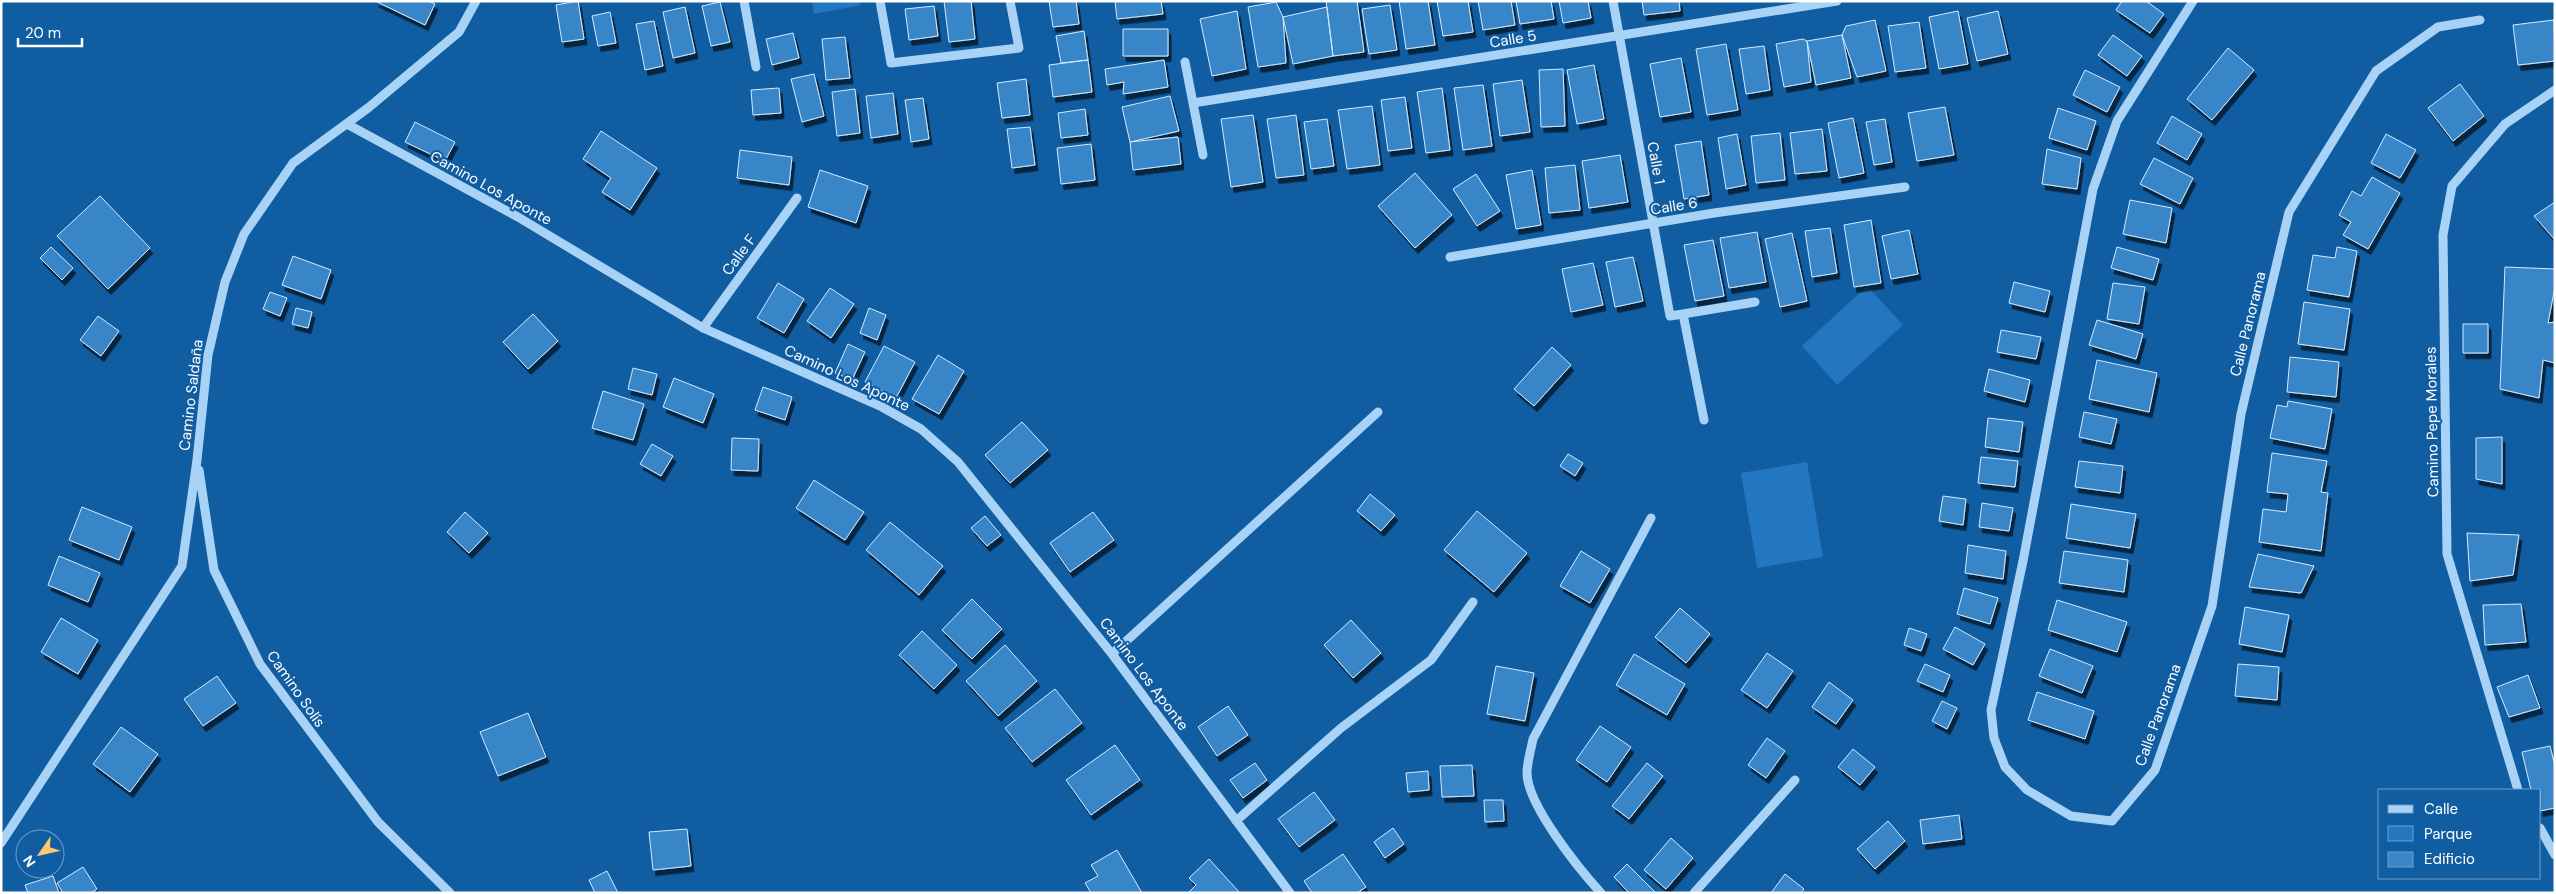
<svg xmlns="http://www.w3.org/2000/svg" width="2556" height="894" font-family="'DM Sans',sans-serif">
  <defs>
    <filter id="shadow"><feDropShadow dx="3" dy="5.5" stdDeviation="0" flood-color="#0009"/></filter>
  </defs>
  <rect width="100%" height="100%" fill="#105da2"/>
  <path fill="#2377c0" d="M812,1h48l1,4 -47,9z
    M1867,286l36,39 -66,60 -35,-39z
    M1807,462l16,95 -66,11 -16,-95z"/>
  <path fill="#3986c8" stroke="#d3eafe" filter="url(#shadow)" d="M375,1h53l7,3 -10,21z
    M578,1l6,38 -22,3 -6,-37z
    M944,1h27l4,38 -26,3z
    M1049,1h27l3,23 -26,3z
    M1115,1h46l2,13 -46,5z
    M1326,1h31l7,51 -31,4z
    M1399,1h29l7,44 -29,4z
    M1437,1h31l5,31 -30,4z
    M1478,1h33l4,24 -32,5z
    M1516,1h35l3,18 -34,5z
    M1559,1h29l3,17 -28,5z
    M1642,1h37l1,10 -36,4z
    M2122,1h24l18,13 -14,19 -34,-23z
    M720,2l10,40 -19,4 -9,-40z
    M1276,2l7,15 3,46 -28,4 -10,-60z
    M1390,5l7,45 -28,4 -7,-45z
    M934,6l4,30 -29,4 -4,-31z
    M685,7l10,46 -22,5 -10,-46z
    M1327,7l6,49 -40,8 -10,-47z
    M1237,11l9,58 -34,7 -12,-57z
    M1958,11l10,53 -29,5 -10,-52z
    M1998,11l10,43 -31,7 -10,-43z
    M610,12l6,31 -18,3 -6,-30z
    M1875,20l11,51 -29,6 -15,-42 4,-9z
    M2554,20l1,41 -37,4 -5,-40z
    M654,21l9,45 -18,4 -9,-46z
    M1919,22l7,46 -31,4 -7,-46z
    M1123,29h45v27h-45z
    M1084,31l4,29 -27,3 -5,-27z
    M793,33l6,25 -27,7 -6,-26z
    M1842,35l9,43 -35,7 -9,-44z
    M2113,35l29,21 -15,20 -29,-21z
    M845,37l5,41 -24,2 -4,-41z
    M1803,39l4,2 4,41 -27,5 -8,-43z
    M1726,44l12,66 -31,5 -11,-66z
    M1764,46l6,44 -24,4 -7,-45z
    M2228,48l26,22 -42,50 -25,-21z
    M1681,58l10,54 -31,5 -10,-53z
    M1088,60l4,32 -39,5 -4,-32z
    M1164,60l4,27 -45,7 1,-12 -17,3 -2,-16z
    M1594,65l10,54 -27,5 -10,-54z
    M1563,69l2,57 -24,1 -2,-57z
    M2085,70l35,17 -13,25 -34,-17z
    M814,74l10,42 -22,6 -11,-43z
    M1026,79l4,36 -28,3 -5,-35z
    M1522,80l8,52 -30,4 -7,-52z
    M2460,84l24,32 -31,25 -25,-33z
    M1483,85l9,61 -29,4 -9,-62z
    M779,88l2,25 -28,2 -2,-25z
    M1442,88l8,62 -24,3 -9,-61z
    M855,89l5,44 -23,3 -5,-44z
    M893,93l5,41 -27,4 -5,-42z
    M1170,96l9,35 -49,11 -8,-35z
    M1405,97l7,51 -24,3 -7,-51z
    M923,98l6,41 -18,3 -6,-42z
    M1372,106l8,59 -33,4 -9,-59z
    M1945,107l9,48 -37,6 -9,-48z
    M2058,108l38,13 -9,29 -38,-12z
    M1085,109l3,26 -27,3 -3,-25z
    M1253,115l10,67 -32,5 -10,-68z
    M1296,115l8,60 -28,3 -9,-59z
    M2172,116l30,18 -15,26 -30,-17z
    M1853,118l11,55 -25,5 -11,-55z
    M1327,119l7,47 -23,3 -7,-47z
    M1885,119l7,43 -18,3 -8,-43z
    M415,122l40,20 -10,19 -40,-19z
    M1030,127l5,38 -23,3 -5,-39z
    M1822,129l5,42 -32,3 -5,-41z
    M601,131l56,37 -27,42 -28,-18 9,-14 -28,-19z
    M1780,133l5,47 -29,3 -5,-47z
    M1737,134l9,51 -20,4 -8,-51z
    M2386,134l30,16 -16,28 -29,-15z
    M1178,137l3,27 -48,6 -3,-28z
    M1701,141l8,54 -25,4 -9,-54z
    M1091,144l4,36 -34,4 -4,-36z
    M2047,149l34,9 -4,31 -35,-5z
    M740,150l52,7 -3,28 -52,-7z
    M1620,155l8,47 -39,6 -7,-47z
    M2154,158l39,20 -13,26 -40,-20z
    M1575,165l5,45 -31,3 -4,-45z
    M820,170l48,16 -12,37 -48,-16z
    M1532,170l9,55 -25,4 -10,-54z
    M1415,173l37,42 -37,33 -37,-42z
    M1476,174l24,37 -23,15 -24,-37z
    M2372,177l28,16 -32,56 -25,-14 8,-13 -12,-7 13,-24 9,5z
    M100,196l50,52 -42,41 -51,-53z
    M2130,200l42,8 -6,35 -43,-9z
    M2555,202v38l-21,-24z
    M1871,220l10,63 -27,4 -10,-62z
    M1830,228l7,45 -25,4 -7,-46z
    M1909,230l9,44 -27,5 -9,-43z
    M1757,232l9,50 -37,6 -9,-50z
    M1792,233l15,68 -27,6 -15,-68z
    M1713,240l11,56 -29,5 -11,-56z
    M51,247l22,21 -11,12 -22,-22z
    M2117,247l42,12 -6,21 -42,-12z
    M2337,247l20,4 -8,46 -42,-7 6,-35 22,3z
    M293,256l38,14 -10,29 -39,-14z
    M1633,257l10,44 -28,6 -9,-45z
    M1593,263l10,42 -32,7 -9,-43z
    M2505,267l50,2v18l-7,36 7,-1v41l-12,-3 -4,38 -39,-9z
    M2014,282l36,9 -5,21 -36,-9z
    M778,283l26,16 -20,34 -27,-15z
    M2113,283l32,4 -6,37 -32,-5z
    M830,288l24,16 -23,34 -24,-17z
    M270,292l17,6 -7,18 -17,-7z
    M2304,302l46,7 -6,41 -46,-6z
    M296,308l16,4 -4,16 -16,-4z
    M869,308l17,7 -9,25 -17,-7z
    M533,314l25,27 -30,28 -25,-27z
    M98,316l21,15 -18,25 -21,-16z
    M2097,320l46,14 -7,25 -47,-14z
    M2463,324h25v29h-25z
    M2001,330l40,7 -5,22 -39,-7z
    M848,344l17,8 -13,28 -17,-7z
    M884,346l31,16 -19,36 -31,-16z
    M1552,347l19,18 -37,41 -20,-17z
    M938,355l26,16 -25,43 -27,-15z
    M2290,357l49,5 -3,35 -49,-5z
    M2097,360l60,13 -8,39 -60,-13z
    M633,368l24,6 -5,21 -24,-6z
    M1989,369l41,11 -5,22 -41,-11z
    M674,378l40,16 -11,29 -40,-16z
    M763,387l29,10 -7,23 -30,-10z
    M603,391l41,13 -11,36 -41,-12z
    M2288,401l44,8 -7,40 -55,-11 7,-33 10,2z
    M2084,412l33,7 -6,25 -32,-7z
    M1988,418l35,4 -4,30 -34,-5z
    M1022,422l26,28 -38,33 -25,-28z
    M2502,437v47l-26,-5v-41z
    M732,438l27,1 -1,32 -27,-1z
    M652,444l21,12 -12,20 -21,-12z
    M2272,453l55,8 -6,31 7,1 -7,58 -62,-9 4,-33 23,3 2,-18 -21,-2z
    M1568,454l15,9 -8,13 -15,-10z
    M1981,457l37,4 -3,26 -37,-4z
    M2079,461l44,5 -3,27 -45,-6z
    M814,480l50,32 -19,28 -49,-32z
    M1370,494l25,21 -14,16 -24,-20z
    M1943,496l23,3 -3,26 -24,-4z
    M1982,503l31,5 -4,23 -30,-4z
    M2071,504l65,10 -6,34 -64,-10z
    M82,507l50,20 -13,33 -50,-20z
    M1477,511l50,42 -33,39 -50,-42z
    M465,512l23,21 -19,20 -22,-21z
    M1093,512l21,28 -44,32 -20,-29z
    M985,516l16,19 -14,11 -16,-18z
    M890,522l53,44 -24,29 -53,-45z
    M2467,533l52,2 -6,40 -43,6z
    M1968,545l38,6 -3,28 -38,-6z
    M1581,551l29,18 -20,34 -30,-17z
    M2064,551l64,9 -4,32 -65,-9z
    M2258,554l56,12 -13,27 -52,-6z
    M59,556l41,17 -12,29 -40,-17z
    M1964,588l34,10 -8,26 -33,-10z
    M972,599l30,30 -30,30 -30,-29z
    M2057,600l70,22 -10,30 -69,-22z
    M2521,604l5,38 -41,3 -2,-40z
    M2245,607l44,8 -7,37 -43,-8z
    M1680,608l30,26 -24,29 -31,-26z
    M61,618l37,22 -20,34 -37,-22z
    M1351,620l30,33 -28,25 -29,-33z
    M1955,627l30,17 -12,21 -30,-16z
    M1909,628l18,6 -6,17 -17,-6z
    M922,631l35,34 -23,24 -35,-34z
    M1005,645l32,36 -39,35 -32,-35z
    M2050,649l43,17 -11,27 -43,-17z
    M1767,653l26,18 -26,37 -26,-18z
    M1634,654l51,30 -18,31 -51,-30z
    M1925,664l25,11 -7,17 -26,-11z
    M2238,664l41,3 -2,33 -42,-4z
    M1496,666l38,7 -9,48 -38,-7z
    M2528,675l12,33 -31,9 -12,-30z
    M217,676l19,27 -33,23 -19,-27z
    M1829,682l24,18 -17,24 -24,-17z
    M1055,689l27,34 -50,39 -27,-34z
    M2037,692l57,19 -9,28 -57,-19z
    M1942,701l15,7 -10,21 -15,-8z
    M1228,706l20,29 -31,21 -19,-29z
    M528,713l18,44 -48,19 -18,-44z
    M1600,726l31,21 -24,35 -31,-22z
    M121,727l37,27 -28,38 -37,-28z
    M1767,738l18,13 -19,27 -18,-13z
    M1115,745l25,35 -49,35 -25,-35z
    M2550,746l5,20v42l-15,3v-21h-9l-9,-38z
    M1853,749l22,18 -15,18 -22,-18z
    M1255,763l12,17 -24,18 -13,-18z
    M1647,763l16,13 -34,43 -17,-13z
    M1472,765l2,31 -32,1 -2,-31z
    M1428,771l1,19 -21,2 -2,-19z
    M1314,792l21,28 -36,27 -21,-28z
    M1484,800h19l1,21 -19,1z
    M1959,815l3,24 -39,5 -3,-24z
    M1888,821l17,20 -30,28 -18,-20z
    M1393,828l11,16 -19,14 -11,-16z
    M687,829l4,37 -38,4 -4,-38z
    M1671,838l22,20 -27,31 -22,-19z
    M1117,850l25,43h-51l-6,-10 13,-7 -7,-11z
    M1343,854l23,33 -9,6h-45l-8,-12z
    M1209,859l31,34h-52l8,-8 -7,-7z
    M1627,864l29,29h-27l-15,-16z
    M83,867l14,22 -6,4h-28l-6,-10z
    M607,871l11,22h-23l-6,-13z
    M1785,874l19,15 -3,4h-30z
    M53,876l6,17h-31l-3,-8z"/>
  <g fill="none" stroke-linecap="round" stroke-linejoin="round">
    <path stroke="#a9d3f6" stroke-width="9" d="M744,1l12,66
      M880,1l11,62 128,-15 -9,-47
      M1613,1l57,315 13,-2
      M2193,1l-76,120 -24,68 -70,372 -32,149 3,28 11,29 22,23 44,26 41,5 43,-51 57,-164 29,-192 48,-202 87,-141 62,-44 42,-7
      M1185,62l18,93
      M1193,103l644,-102
      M347,124l171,93 185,111 179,79 39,22 37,33 154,192 178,239
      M1450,257l264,-44 191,-26
      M703,328l94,-130
      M1704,420l-21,-106 72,-12
      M199,470l15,100 46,94 118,158 72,71
      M1112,654l266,-242
      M2518,790l-71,-236 -4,-319 9,-49 53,-62 50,-34
      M1236,821l105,-93 90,-68 42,-58
      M2540,828l15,27
      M1,843l181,-277 15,-106 11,-105 17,-73 19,-48 49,-71 75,-55 91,-76 17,-31
      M1601,893c-21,-23 -74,-88 -74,-120 0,-11 4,-23 6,-34l118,-221
      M1694,893l101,-113"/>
  </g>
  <g text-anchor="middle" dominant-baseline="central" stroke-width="4" stroke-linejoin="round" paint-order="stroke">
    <g font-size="15" fill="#fff" stroke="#105da2">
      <text transform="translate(1513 39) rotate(-9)">Calle 5</text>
      <text transform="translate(1656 163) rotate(80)">Calle 1</text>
      <text transform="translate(491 188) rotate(29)">Camino Los Aponte</text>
      <text transform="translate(1674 206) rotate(-9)">Calle 6</text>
      <text transform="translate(739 255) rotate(-54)">Calle F</text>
      <text transform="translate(2248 324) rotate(-76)">Calle Panorama</text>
      <text transform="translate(847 378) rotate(25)">Camino Los Aponte</text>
      <text transform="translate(191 395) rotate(-83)">Camino Saldaña</text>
      <text transform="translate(2432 422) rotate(-91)">Camino Pepe Morales</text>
      <text transform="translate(1144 674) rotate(53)">Camino Los Aponte</text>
      <text transform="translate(296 689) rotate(55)">Camino Solís</text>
      <text transform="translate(2158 715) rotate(-70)">Calle Panorama</text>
    </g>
  </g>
  <rect width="2556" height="894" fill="none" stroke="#ffffff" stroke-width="5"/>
  <rect x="2378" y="789" width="162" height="90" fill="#105da2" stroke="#709ec7"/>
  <rect x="2388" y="805" width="25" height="8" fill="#a9d3f6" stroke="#709ec7"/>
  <text x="2424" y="814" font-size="15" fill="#ffffff">Calle</text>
  <rect x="2388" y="826" width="25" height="15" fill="#2377c0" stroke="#709ec7"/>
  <text x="2424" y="839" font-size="15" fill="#ffffff">Parque</text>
  <rect x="2388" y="852" width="25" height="15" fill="#3986c8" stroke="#709ec7"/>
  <text x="2424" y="864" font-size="15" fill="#ffffff">Edificio</text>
  <g transform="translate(40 854) rotate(236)"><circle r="24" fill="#105da2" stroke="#709ec7"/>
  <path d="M0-4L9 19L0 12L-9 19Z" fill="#ffc86e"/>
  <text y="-8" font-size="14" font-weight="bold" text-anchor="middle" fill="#ffffff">N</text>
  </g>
  <path d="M18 38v8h64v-8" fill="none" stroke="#ffffff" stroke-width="2.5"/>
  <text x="25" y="38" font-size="15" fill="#ffffff" stroke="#105da2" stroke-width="4" paint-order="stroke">20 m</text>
</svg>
